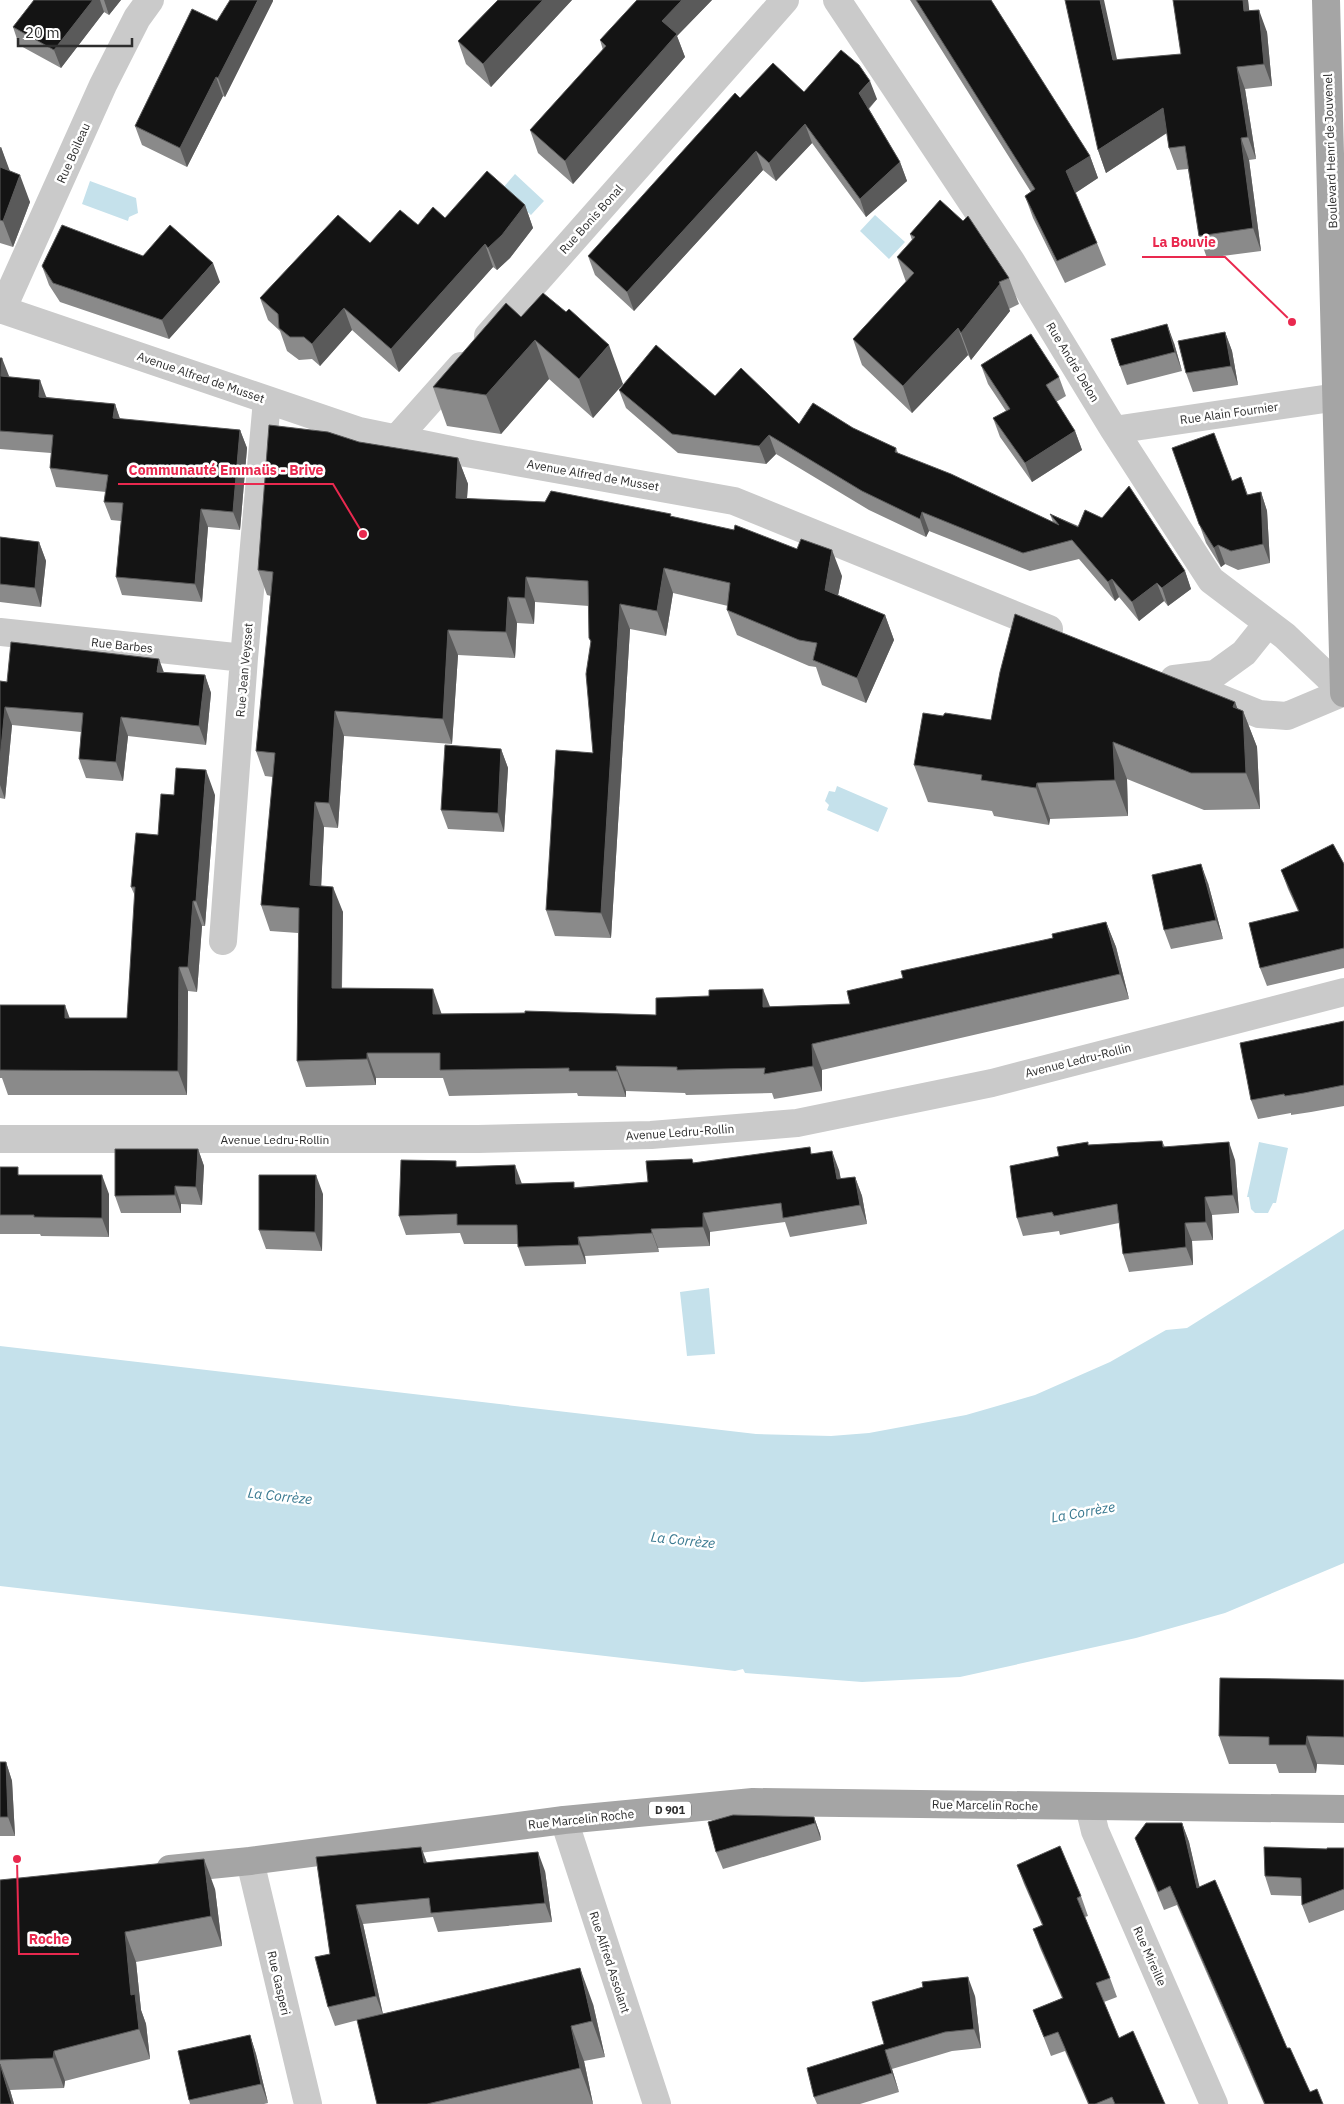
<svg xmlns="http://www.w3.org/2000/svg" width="1344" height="2104" font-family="'IBM Plex Sans',sans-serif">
  <rect width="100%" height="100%" fill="#fff"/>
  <path fill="#c5e1eb" d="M515,174l29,27 -13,14 -29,-26z
    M90,181l46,17 2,15 -9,4 -1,4 -46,-17z
    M875,215l30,27 -16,17 -29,-28z
    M837,786l51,22 -10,24 -51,-22 2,-5 -4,-4 4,-10 6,1z
    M1259,1142l29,6 -12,55h-3l-5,10h-13l-4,-4 -2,-12h-2z
    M1344,1229v334l-119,50 -89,25 -176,39 -98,5 -117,-9 -2,-4 -8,2 -735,-85v-240l756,88 75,2 38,-3 97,-18 69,-20 75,-33 56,-32 21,-2z
    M709,1288l6,66 -28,2 -7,-64z"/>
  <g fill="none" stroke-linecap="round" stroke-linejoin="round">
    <path stroke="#cacaca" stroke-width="28" d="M837,0l174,261 103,169 97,150 74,56 59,56
      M0,309l359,122 107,22 268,48 315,128
      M2,310l101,-225 34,-67 13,-18
      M488,336l297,-336
      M1114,430l230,-34
      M396,439l65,-73
      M0,632l244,26
      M1174,679l41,-5 29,-21 24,-30
      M1200,690l59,24 28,2 57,-24
      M223,941l21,-283 23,-258
      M0,1139h478l173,-4 146,-12 195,-40 352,-91
      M1089,1806l6,25 119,273
      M564,1820l93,284
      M250,1861l58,243"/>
    <path stroke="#a5a5a5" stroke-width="28" d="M1326,0l18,693
      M170,1869l80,-8 314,-41 189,-18 591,7"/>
  </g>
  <path fill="#8a8a8a" d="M34,0h87l-12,15 -5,-3 -43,56 -42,-23 -6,-18z
    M498,0h74l-81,87 -25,-23 -8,-23z
    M637,0h75l-35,36 8,21 -112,127 -35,-31 -8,-23 73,-80 -3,-10z
    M910,0h81l99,156 8,22 -23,15 22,50 9,22 -41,18 -32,-65 -8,-22 6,-4z
    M1173,0h75l1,11 18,21 5,54 -27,3 11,70 -7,1 12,91 -54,7 -8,-22 -11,-67 -11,1 -8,-22 -2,-15 -61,40 -8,-23 19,-90 64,-6z
    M273,1l-48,96 -2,-1 -36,71 -45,-22 -7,-19 82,-105z
    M804,92l73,7 -8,10 31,53 7,19 -41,36 -54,-74 -36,38 -13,-11 -129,141 -39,-36 -7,-19 152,-158z
    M0,147h1l8,24 21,31 -17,45 -13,-4z
    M525,205l8,23 -23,30 -13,12 -4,-3 -94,105 -47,-42 -32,36 -8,-7 -13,1 -12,-9 -7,-20 -12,-11 -8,-22 110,-55 48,-18 27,-7z
    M910,234l99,44 10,26 -10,5 1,2 -39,49 -3,-5 -56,58 -50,-48 -9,-26 53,-57 -9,-25 15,-17z
    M143,256l77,26 -51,57 -109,-37 -11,-17 -7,-19z
    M566,312l57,72 -30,34 -44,-39 -48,55 -54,-8 -14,-39 88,-70z
    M1225,332l7,19 6,34 -45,7 -7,-19z
    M1174,343l8,28 -55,14 -7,-19z
    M0,358l9,19 38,20 68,7 5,15 120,11 7,18 -7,82 -32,-3 -6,75 -80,-7 -6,-18 5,-56 -10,-1 -7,-18 2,-10 -50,-5 -6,-19 1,-15 -51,-4z
    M981,365l78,12 7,19 -10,6 19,29 7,19 -50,32 -32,-45 -7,-19 13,-7 -18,-27z
    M619,390l96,6 84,28 54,4 43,20 2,5 155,69 -3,-8 135,57 6,18 -23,17 -4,-5 -25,20 -20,-24 -4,4 -36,-42 -49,12 -101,-40 -3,6 -57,-27 -93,-56 -10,10 -88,-11 -52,-45z
    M359,442l99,16 10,26 -1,15 205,18 170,59 -4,19 47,20 9,25 -28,63 -44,-18 -6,-18 -7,-1 -72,-31 -10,-25 1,-4 -55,-13 -7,43 -36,-7 -19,309 -56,-2 -9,-26 47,-157 -2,-110 -2,-5v-32l-54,-4 -1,22 -17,-1 -2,35 -57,-3 -6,89 -108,-8 -6,92 -14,-1 -3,59 22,26 -1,77 100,25 214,1 114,-8 80,-3 53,-26 150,-40 53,-16 10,25 13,52 -307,71v21l-48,8 -2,-6 -86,2 -1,-2 -59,-2v6l-48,-1 -1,-3 -128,3 -6,-18h-67v7l-70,2 -9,-26 1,-128 -28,-2 -9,-26 12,-128 -8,-1 -9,-25 15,-155 -4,-1 -9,-25z
    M1172,448l60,33 9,-4 7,18 13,-3 6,19 3,52 -32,7 -13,-6 -4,3 -15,-24z
    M0,537l39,5 7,19 -5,46 -41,-5z
    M164,673l41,2 6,18 -5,52 -78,-9 -5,45 -37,-3 -7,-19 2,-27 -69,-7 -7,74 -5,-1v-117l7,1z
    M1235,702l2,6 6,3 14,36 3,62 -56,1 -77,-31 1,37 -78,3 -1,6 -55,-9 -2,-5 -64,-9 -14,-37 29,-49 48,4z
    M501,749l7,19 -4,64 -56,-3 -7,-19z
    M174,795h41l-10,131h-3l-5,66 -9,-1 -1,104h-179l-6,-17h-2v-73l70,13h57l8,-122 -4,-9 27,-52z
    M1344,864v104l-77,18 -7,-18 38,-57 -10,-22 -7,-19z
    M1208,883l15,56 -52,10 -7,-19z
    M1344,1021v85l-33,6 -20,3v-2l-33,6 -7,-19z
    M1162,1141l3,6 70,13 4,53 -27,2 1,25 -21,1 1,24 -64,7 -6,-18 -4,-31 -59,12 -1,-4 -36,5 -6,-18 42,-62 30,-11z
    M198,1149l6,17 -2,39 -21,-1v9h-60l-6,-17z
    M812,1154l27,16 2,9 14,-2 7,19 5,28 -77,13 -5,-15 -75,10v14l-52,2 1,4 -74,4 1,8 -61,2 -7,-19v-3h-54l-4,-11 -54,2 -7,-19 59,-49 64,17 54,3 72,-5 46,-19z
    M0,1167l20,8 89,19v43l-68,-1 -1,-2h-40z
    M323,1194l-1,57 -56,-2 -7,-19z
    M1344,1680v85l-27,-1 -1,9h-37l-3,-9h-47l-10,-28z
    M0,1762h6l6,19 3,55h-15z
    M814,1817l6,17 1,6 -98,29 -7,-17z
    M1182,1823l7,19 10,45 88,161 23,44 13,12h-59l-87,-199 -13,5 -22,-54 -7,-18z
    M421,1847l6,16 118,8 7,51 -114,10 -5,-15 -70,7 20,90 210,-10 12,53 -21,4 9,43h-216l-19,-84 -23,6 -7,-19 2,-53 -14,-97z
    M1344,1848v62l-35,13 -7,-18v-9l-31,-1 -6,-19 62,-27z
    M1017,1865l64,31 7,20 -3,1 25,61 7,19 -13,5 15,36 46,66h-77l-23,-53 -14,5 -18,-46 29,-12 -22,-50 -7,-19 9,-4 -18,-41z
    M0,1880l215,9 7,57 -86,16 5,48 5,14 4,35 -85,22 -1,7 -54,2 4,14h-14z
    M975,1996l6,52 -29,3 -60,18 7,23 -39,12h-43l-3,-7 70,-53z
    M250,2035l6,19 12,49 -4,1h-74l-1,-4z"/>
  <path fill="#5a5a5a" d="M93,0h7l4,12 -43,56 -7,-18z
    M104,0h17l-12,15z
    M258,0h15v1l-48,96 -7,-19z
    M543,0h29l-81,87 -8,-23z
    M682,0h30l-35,36 8,21 -112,127 -8,-23 97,-140z
    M1100,0h4l18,82 -9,-22z
    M1243,0h5l4,34 -8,-23z
    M1259,10l8,22 5,54 -8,-22z
    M1237,67l8,22 11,70 -8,-22z
    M216,77l7,19 -36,71 -7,-19z
    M870,81l7,18 -11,12 -7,-18z
    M1163,108l8,22 -65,43 -8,-23z
    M805,124l7,19 -36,38 -7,-18z
    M1241,138l8,22 12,91 -8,-23z
    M1,147l10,27 -11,8v-33z
    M756,151l7,19 -129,141 -7,-19z
    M1090,156l8,22 -24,16 -8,-23z
    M900,162l7,19 -41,36 -6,-18z
    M20,175l10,27 -17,45 -10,-26z
    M525,205l8,23 -23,30 -13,12 -9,-22z
    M485,244l8,23 -94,105 -8,-23z
    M213,263l7,19 -51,57 -7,-19z
    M1000,284l10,27 -39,49 -10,-27z
    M344,308l8,22 -32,36 -8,-22z
    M1167,324l7,19 8,28 -7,-19z
    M958,328l10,27 -56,58 -9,-27z
    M1225,332l7,19 6,34 -7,-19z
    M535,340l14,39 -48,55 -15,-39z
    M609,345l14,39 -30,34 -14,-39z
    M2,358l7,18h-8z
    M40,380l7,19 -8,-2z
    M115,404l6,18 -8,-4z
    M240,430l7,18 -7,82 -7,-18z
    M1075,431l7,19 -50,32 -7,-19z
    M769,435l7,19 -10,10 -7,-18z
    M458,458l10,26 -3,40 -9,-26z
    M1261,492l6,19 3,52 -7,-19z
    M201,509l7,18 -6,75 -7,-18z
    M922,512l7,19 -3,6 -6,-18z
    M39,542l7,19 -5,46 -6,-19z
    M1218,545l7,19 -4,3 -7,-19z
    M832,550l10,26 -8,39 -9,-25z
    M664,568l9,25 -7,43 -9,-25z
    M1185,571l6,18 -23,17 -6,-18z
    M526,577l9,25 -1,22 -9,-26z
    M1112,579l7,18 -4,4 -7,-19z
    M1157,583l7,18 -25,20 -7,-19z
    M508,597l9,26 -2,35 -9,-26z
    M620,604l10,25 -19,309 -10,-25z
    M885,615l9,25 -28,63 -9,-25z
    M448,630l10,25 -6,89 -9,-25z
    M159,659l7,19 -9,-6z
    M205,675l6,18 -5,52 -7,-19z
    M1235,702l9,25 -1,-16 14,36 3,62 -14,-36 -13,-66z
    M5,707l7,18 -7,74 -5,-14v-26z
    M335,711l9,25 -6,92 -9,-25z
    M121,717l7,19 -5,45 -7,-19z
    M1113,742l14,37 1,37 -13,-36z
    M501,749l7,19 -4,64 -6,-19z
    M206,770l9,25 -10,131 -9,-25z
    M1037,783l13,36 -1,6 -13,-37z
    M315,802l9,25 -4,84 -10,-26z
    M1201,864l7,19 15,56 -7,-19z
    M333,887l10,25 -2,102 -9,-26z
    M193,901l9,25 -5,66 -9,-25z
    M1106,922l10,25 13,52 -9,-25z
    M179,967l9,24 -1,104 -9,-24z
    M433,989l9,26 -9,-1z
    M763,989l10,25 -10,-7z
    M65,1005l9,25 -9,-12z
    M812,1044l10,26v21l-9,-25z
    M367,1053l9,25v7l-9,-26z
    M616,1066l10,25v6l-9,-26z
    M1229,1142l6,18 4,53 -6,-18z
    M198,1149l6,17 -2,39 -6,-18z
    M832,1151l7,19 5,29 -7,-20z
    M515,1165l7,19h-6z
    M102,1175l7,19v43l-7,-19z
    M316,1175l7,19 -1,57 -7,-19z
    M855,1177l7,19 5,28 -7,-19z
    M175,1186l6,18v9l-6,-18z
    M1205,1197l7,18 1,25 -7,-18z
    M703,1213l7,19v14l-7,-19z
    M1185,1223l7,18 1,24 -7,-18z
    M651,1229l7,19 1,4 -7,-19z
    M578,1237l7,19 1,8 -7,-19z
    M1307,1736l10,28 -1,9 -10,-28z
    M6,1762l6,19 3,55 -7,-19z
    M814,1817l6,17 1,6 -6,-17z
    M1182,1823l7,19 15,64 -7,-18z
    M421,1847l7,19 -4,-3z
    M538,1852l7,19 7,51 -7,-19z
    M204,1859l11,30 7,57 -11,-30z
    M356,1905l7,19 20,91 -7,-19z
    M125,1932l11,30 5,48 5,14 4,35 -11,-30 -8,-34z
    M580,1968l13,36 12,53 -13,-36z
    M968,1977l7,19 6,52 -7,-19z
    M571,2026l13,35 9,43 -13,-36z
    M250,2035l6,19 12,49 -7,-19z
    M885,2050l7,19 7,23 -7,-19z
    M54,2051l11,30 -1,7 -11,-30z
    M0,2063l10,27 4,14h-2z"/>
  <path fill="#141414" stroke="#5a5a5a" d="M34,0h59l-39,50 -41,-23z
    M230,0h28l-40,78 -2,-1 -36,71 -45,-22 57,-117 25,12z
    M498,0h45l-60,64 -25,-23z
    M637,0h45l-20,21 15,13 -112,127 -35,-31 76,-84 -6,-6z
    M916,0h75l99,156 -24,15 31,72 -40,18 -32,-65 10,-7z
    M1065,0h35l13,60 68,-6 -8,-54h70l1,11 15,-1 5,54 -27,3 11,70 -7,1 12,90 -54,8 -14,-90 -16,2 -6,-40 -65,42z
    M841,50l18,15 11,16 -11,12 41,69 -40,37 -55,-75 -36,39 -13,-12 -129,141 -39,-36 147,-163 5,5 33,-35 31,29z
    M0,167l20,8 -17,46 -3,-1z
    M487,171l38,34 -23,30 -14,13 -3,-4 -94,105 -47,-41 -32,36 -8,-7h-14l-11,-9 -1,-14 -18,-16 78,-83 32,28 30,-33 18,15 15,-18 12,11z
    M940,200l23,21 5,-5 41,62 -10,4 1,2 -39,49 -3,-5 -55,58 -50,-47 61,-66 -17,-16 18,-20 -5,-3z
    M62,225l81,31 27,-31 43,38 -51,57 -109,-37 -11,-17z
    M543,293l23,19 3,-3 40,36 -30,34 -44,-39 -49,55 -53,-8 73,-84 15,14z
    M1167,324l8,28 -55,14 -9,-27z
    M1225,332l6,34 -45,7 -8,-32z
    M1031,334l28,43 -13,8 29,46 -50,32 -32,-45 17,-9 -29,-44z
    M656,345l59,51 26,-28 58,56 14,-21 40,25 43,20 -1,4 56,22 108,51 -9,-11 28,13 7,-17 17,8 27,-32 56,85 -23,17 -5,-5 -25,19 -20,-23 -4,3 -36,-42 -49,13 -101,-41 -2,7 -58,-28 -93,-56 -10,11 -87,-12 -53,-44z
    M0,358h2l-1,18 39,4 -1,17 76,7 -2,14 127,12 -7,82 -32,-3 -6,75 -79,-7 7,-74 -19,-1 4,-27 -58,-7 3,-33 -53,-4z
    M269,425l59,7 31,10 99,16 -2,40 89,4 6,-11 120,23 -1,2 64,14 1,-5 62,24 4,-10 31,11 -7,40 60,25 -28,63 -44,-18 4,-17 -18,-3 -72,-30 3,-27 -66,-15 -7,43 -37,-7 -19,309 -55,-3 10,-160 37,3 -7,-79 5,-33 -2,-3 -1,-57 -62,-4 -1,21 -17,-1 -2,35 -58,-2 -5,89 -108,-8 -6,92 -14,-1 -5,83 23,2 -1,101 101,1v25l92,-1v-2l131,4v-17l53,-2v-6l54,-1v18l87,-3 -3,-13 56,-13 -2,-7 152,-33 -1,-4 54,-12 14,52 -308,70 1,22 -49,8 1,-6 -88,2v-3l-61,-1 1,5h-48v-3l-129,2v-17h-73v6l-70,2 2,-153 -38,-3 14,-152 -19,-2 17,-179 -15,-2z
    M1214,433l18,48 9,-4 6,18 14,-3 2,52 -32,7 -13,-6 -4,3 -15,-24 -27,-76z
    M0,537l39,5 -4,46 -35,-4z
    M1015,614l220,88 -2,5 10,4 3,62h-55l-78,-31 2,38 -78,3 -1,5 -55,-8 1,-5 -68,-10 9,-52 20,3 2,-3 46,7 9,-48z
    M11,642l148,17 -2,13 48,3 -6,51 -78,-9 -5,45 -37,-3 4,-46 -78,-6 -5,52v-78l7,1z
    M445,745l56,4 -3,64 -57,-3z
    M176,768l30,2 -10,131h-3l-5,66h-9l-1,104 -178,-1v-65h65v13h62l8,-131h-4l5,-54 22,2 3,-41 13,1z
    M1333,844l11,20v84l-84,20 -11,-45 50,-12 -18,-41z
    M1201,864l15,56 -52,10 -12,-55z
    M1344,1021v64l-40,8 -19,3 -1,-2 -33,6 -11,-57z
    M1162,1141l1,6 66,-5 4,53 -28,2 1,25 -21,1 1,24 -63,7 -6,-50 -63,12 -2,-4 -35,6 -7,-52 49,-10 -2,-9 31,-5v3z
    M810,1147l1,7 21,-3 5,28 18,-2 5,28 -77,13 -2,-15 -78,10v14l-52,2 1,4 -74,4 1,8 -61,2 -1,-22h-60v-11l-58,2 2,-56 55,1v6l59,-2 1,19 58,-2v6l74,-6 -2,-21 46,-2 1,4z
    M115,1149h83l-2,38 -21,-1v9l-60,1z
    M0,1167h18v8h84v43l-68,-1v-2h-34z
    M259,1175h57l-1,57 -56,-2z
    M1220,1678l124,2v57l-37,-1 -1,9h-37v-8l-50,-1z
    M0,1762h6l2,55h-8z
    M733,1815l81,2 1,6 -99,29 -8,-30z
    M1146,1823h36l15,65 18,-8 72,168h3l20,44 7,-3 6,15h-58l-21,-50 -74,-168 -12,6 -23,-54z
    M1060,1846l21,50 -4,2 33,80 -14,5 23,55 14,-7 32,73h-50l-3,-7 -17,7h-6l-31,-72 -14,5 -11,-27 30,-12 -30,-69 10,-4 -26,-60z
    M421,1847l3,16 114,-11 7,51 -114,10 -2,-15 -73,7 20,91 -48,11 -13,-50 15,-3 -14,-97z
    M1264,1847l63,2v-1h17v41l-42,16 -1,-27 -36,-2z
    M204,1859l7,57 -86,16 6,63 4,-1 4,35 -85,22 -1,7 -53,2v-180z
    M580,1968l12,53 -21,5 9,42 -153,36h-50l-20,-84z
    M968,1977l6,52 -29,3 -60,18 7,23 -78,24 -7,-29 77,-24 -12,-42 51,-15 -1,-5z
    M250,2035l11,49 -72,16 -11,-49z
    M0,2064l12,40h-12z"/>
  <g text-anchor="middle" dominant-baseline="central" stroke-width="5" stroke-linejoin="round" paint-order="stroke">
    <rect fill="#fff" stroke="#6c6c6c" stroke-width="1" x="649" y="1801.5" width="42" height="17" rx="4"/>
    <g font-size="11" font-weight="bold" fill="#2d2d2d">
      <text x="670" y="1810">D 901</text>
    </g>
    <g font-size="12" fill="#2d2d2d" stroke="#fff">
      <text transform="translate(1330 151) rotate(-92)">Boulevard Henri de Jouvenel</text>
      <text transform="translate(73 153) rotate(-66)">Rue Boileau</text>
      <text transform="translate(591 219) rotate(-48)">Rue Bonis Bonal</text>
      <text transform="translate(1073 362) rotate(59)">Rue André Delon</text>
      <text transform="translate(201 377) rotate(19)">Avenue Alfred de Musset</text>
      <text transform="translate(1229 413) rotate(-8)">Rue Alain Fournier</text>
      <text transform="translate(593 475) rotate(10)">Avenue Alfred de Musset</text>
      <text transform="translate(122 645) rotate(6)">Rue Barbes</text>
      <text transform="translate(244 670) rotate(-85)">Rue Jean Veysset</text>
      <text transform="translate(1078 1060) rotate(-14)">Avenue Ledru-Rollin</text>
      <text transform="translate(680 1132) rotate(-4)">Avenue Ledru-Rollin</text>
      <text x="275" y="1139">Avenue Ledru-Rollin</text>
      <text transform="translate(985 1805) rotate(1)">Rue Marcelin Roche</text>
      <text transform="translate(581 1819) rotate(-6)">Rue Marcelin Roche</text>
      <text transform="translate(1150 1956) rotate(66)">Rue Mireille</text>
      <text transform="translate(610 1962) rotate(72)">Rue Alfred Assolant</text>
      <text transform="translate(279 1983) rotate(77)">Rue Gasperi</text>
    </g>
    <g font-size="14" font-style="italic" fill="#397990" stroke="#fff">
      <text transform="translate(280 1496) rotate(6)">La Corrèze</text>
      <text transform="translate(1083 1512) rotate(-10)">La Corrèze</text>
      <text transform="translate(683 1540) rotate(6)">La Corrèze</text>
    </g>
  </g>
  <path fill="none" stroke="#e9294f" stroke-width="2" d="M1292 322L1225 257H1142M363 534L333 484H118M17 1859L19 1954H79"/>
  <g fill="#e9294f" stroke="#fff" stroke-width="2">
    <circle cx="1292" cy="322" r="5"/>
    <circle cx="363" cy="534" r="5"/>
    <circle cx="17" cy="1859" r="5"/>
  </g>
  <g font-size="14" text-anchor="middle" font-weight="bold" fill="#e9294f" stroke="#fff" stroke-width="5" stroke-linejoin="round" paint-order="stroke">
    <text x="1184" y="247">La Bouvie</text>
    <text x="226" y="475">Communauté Emmaüs - Brive</text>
    <text x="49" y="1944">Roche</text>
  </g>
  <path d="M18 38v8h114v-8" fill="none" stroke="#2d2d2d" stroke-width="2.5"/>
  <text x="25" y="38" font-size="15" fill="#2d2d2d" stroke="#ffffff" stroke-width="4" paint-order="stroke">20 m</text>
</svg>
